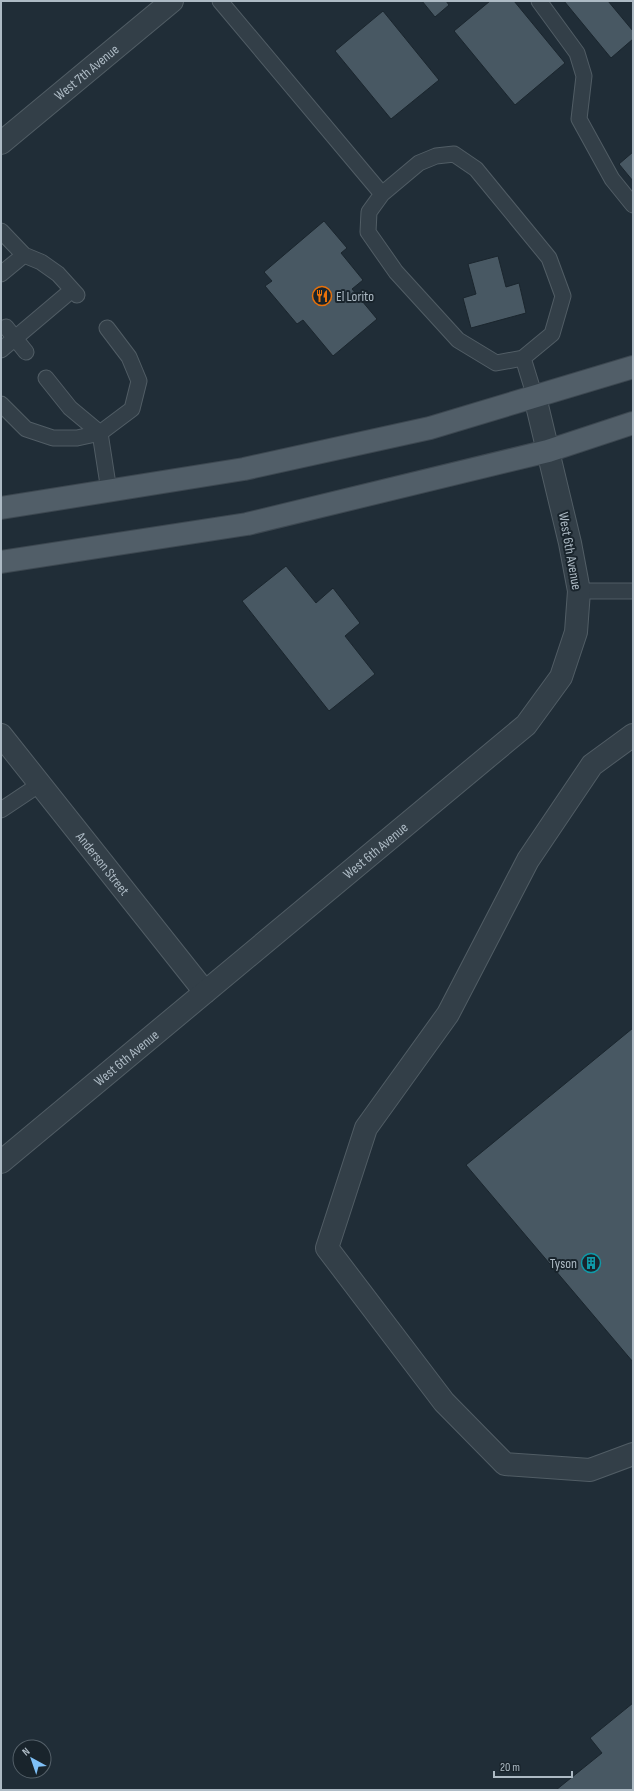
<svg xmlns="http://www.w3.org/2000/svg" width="634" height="1791" font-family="'Sofia Sans Condensed',sans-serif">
  <rect width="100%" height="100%" fill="#202d37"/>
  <path fill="#485863" stroke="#1b262e" d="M422,1h24l3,4 -14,12z
    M490,1h24l51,62 -50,42 -61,-74z
    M564,1h44l25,30v8l-22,19z
    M383,11l56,69 -48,39 -56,-68z
    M633,152v29l-14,-17z
    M324,221l23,27 -6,5 22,27 -11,9 25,30 -44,37 -30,-36 -6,4 -32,-38 7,-5 -8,-9z
    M498,256l8,31 13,-4 7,30 -55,15 -8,-30 13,-4 -8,-30z
    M286,566l30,37 17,-15 27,35 -15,13 30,38 -46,37 -87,-110z
    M633,1028v334l-167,-197z
    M633,1703v87h-77l46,-37 -12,-15z"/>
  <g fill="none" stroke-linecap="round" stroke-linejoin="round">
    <defs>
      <path id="service" d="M220,1l162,193
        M539,1l38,52 7,23 -5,43 33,60 21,26
        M454,154l22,15 73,89 14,38 -11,38 -29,24 -27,5 -38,-23 -62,-68 -28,-40 1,-20 13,-18 37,-31 17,-7z
        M1,231l23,24 17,7 17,12 19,21
        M1,274l23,-19
        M6,327l20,25
        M1,350l71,-60
        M523,358l12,39
        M46,378l24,30 30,25 9,58
        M1,404l25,25 27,9h24l23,-5 32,-24 7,-28 -10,-24 -22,-29
        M579,591h54
        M1,810l39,-26"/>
      <g id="minor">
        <path id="s1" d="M1,143l171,-142"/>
        <path id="s2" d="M1,735l204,257"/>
        <path d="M633,735l-41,30 -64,95 -80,154 -82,114 -39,120 117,154 61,62 85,6 43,-16"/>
      </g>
      <g id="tertiary">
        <path id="s3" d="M1,1162l525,-437 35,-48 15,-45 3,-41 -9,-48 -35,-146"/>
      </g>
      <path id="primary" d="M1,508l243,-39 186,-41 203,-61
        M1,562l246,-38 301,-73 85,-28"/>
    </defs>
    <use href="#service" stroke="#515d65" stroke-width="17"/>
    <use href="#minor" stroke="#515d65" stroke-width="24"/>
    <use href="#tertiary" stroke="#515d65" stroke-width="24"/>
    <use href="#primary" stroke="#3d4851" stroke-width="24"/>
    <use href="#service" stroke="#333f48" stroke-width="15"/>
    <use href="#minor" stroke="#333f48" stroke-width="22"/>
    <use href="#tertiary" stroke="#333f48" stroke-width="22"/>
    <use href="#primary" stroke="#515e68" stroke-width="22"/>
  </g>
  <defs>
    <symbol id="restaurant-ring" viewBox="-11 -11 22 22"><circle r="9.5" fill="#19242c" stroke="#e8710a" stroke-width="1.5"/><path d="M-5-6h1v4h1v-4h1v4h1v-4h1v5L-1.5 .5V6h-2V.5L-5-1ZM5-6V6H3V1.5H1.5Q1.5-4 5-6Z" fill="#e8710a"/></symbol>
    <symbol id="building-ring" viewBox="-11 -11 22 22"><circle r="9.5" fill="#19242c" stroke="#0f9aa8" stroke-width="1.5"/><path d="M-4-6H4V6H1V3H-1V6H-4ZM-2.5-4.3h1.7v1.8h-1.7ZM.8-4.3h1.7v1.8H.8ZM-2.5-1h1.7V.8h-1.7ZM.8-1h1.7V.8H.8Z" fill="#0f9aa8"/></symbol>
  </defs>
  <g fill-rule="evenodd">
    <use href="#restaurant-ring" x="311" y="285" width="22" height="22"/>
    <use href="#building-ring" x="580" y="1252" width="22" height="22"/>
  </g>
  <g text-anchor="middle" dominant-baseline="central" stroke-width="4" stroke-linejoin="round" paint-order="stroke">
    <g font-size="14" fill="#adbac4" stroke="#19242c">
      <text stroke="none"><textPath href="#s1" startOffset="111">West 7th Avenue</textPath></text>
      <text transform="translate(570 551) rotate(80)">West 6th Avenue</text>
      <text stroke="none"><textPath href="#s3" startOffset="487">West 6th Avenue</textPath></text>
      <text stroke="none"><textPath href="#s2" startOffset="164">Anderson Street</textPath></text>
      <text stroke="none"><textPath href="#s3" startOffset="163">West 6th Avenue</textPath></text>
    </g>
    <g font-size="14" fill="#adbac4" stroke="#19242c" text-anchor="start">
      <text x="336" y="296">El Lorito</text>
      <text x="577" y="1263" text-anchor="end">Tyson</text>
    </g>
  </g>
  <rect width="634" height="1791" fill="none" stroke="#adbac4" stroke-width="4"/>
  <g transform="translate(32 1759) rotate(320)"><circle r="19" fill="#19242c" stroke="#546069"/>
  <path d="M0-3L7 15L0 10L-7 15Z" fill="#7fc0f7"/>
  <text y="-6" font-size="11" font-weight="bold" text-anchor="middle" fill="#adbac4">N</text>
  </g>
  <path d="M494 1771v6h78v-6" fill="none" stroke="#adbac4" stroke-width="2"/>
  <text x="500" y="1771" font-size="12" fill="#adbac4" stroke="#19242c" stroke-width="3" paint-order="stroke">20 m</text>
</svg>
